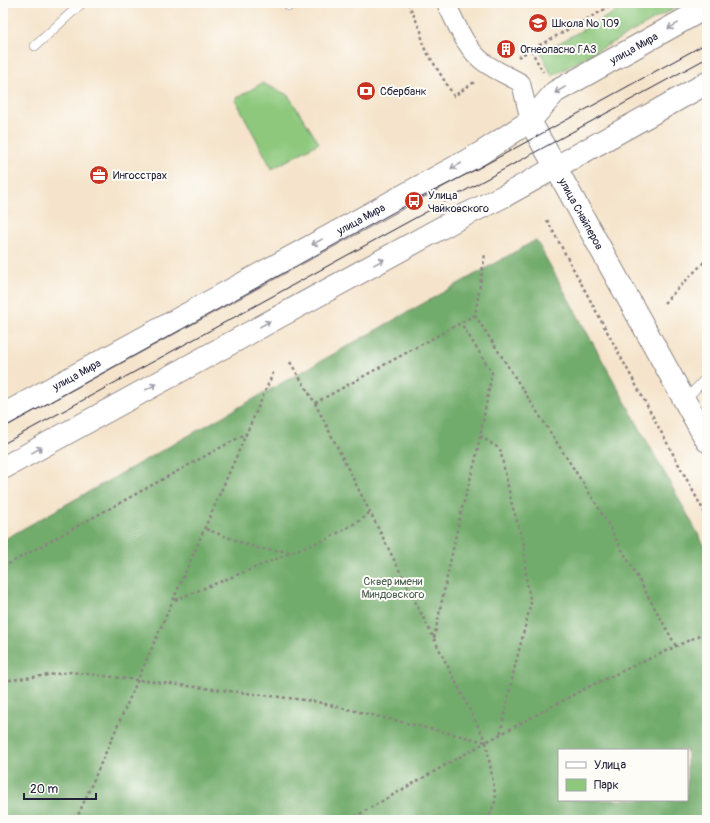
<svg xmlns="http://www.w3.org/2000/svg" width="710" height="823" font-family="Pangolin,sans-serif">
  <rect width="100%" height="100%" fill="#fdfcf7"/>
  <filter id="ink" filterUnits="userSpaceOnUse"><feTurbulence type="fractalNoise" baseFrequency=".025" numOctaves="2"/><feDisplacementMap in="SourceGraphic" scale="8" xChannelSelector="R" yChannelSelector="G"/><feConvolveMatrix kernelMatrix="1 2 1 2 8 2 1 2 1" color-interpolation-filters="sRGB"/></filter>
  <filter id="wash" filterUnits="userSpaceOnUse"><feTurbulence type="fractalNoise" baseFrequency=".012" numOctaves="4" result="noise"/><feDisplacementMap in="SourceGraphic" scale="16" xChannelSelector="R" yChannelSelector="G"/><feGaussianBlur stdDeviation="0.9" result="paint"/><feColorMatrix in="noise" values="0 0 0 0 0 0 0 0 0 0 0 0 0 0 0 0 0 1.4 0 .05"/><feComposite in="paint" operator="in"/></filter>
  <g filter="url(#wash)">
    <rect width="100%" height="100%" fill="#f5e4cb"/>
    <path fill="#8dc87d" stroke="#58755c" d="M631,3h53l-132,73 -11,-23z
      M262,83l26,12 31,48 -47,26 -37,-70z"/>
    <path fill="#72ac6c" stroke="#4a6754" fill-rule="evenodd" d="M536,240l171,310v270h-704v-280zM559,750h128v50h-128z"/>
  </g>
  <g filter="url(#ink)">
    <g fill="none" stroke-linecap="round" stroke-linejoin="round">
      <defs>
        <path id="lane" d="M289,6l6,-3
          M35,46l47,-43
          M685,400l22,-23"/>
        <path id="street" d="M446,3c10,20 20,47 39,60 11,8 24,13 36,20l9,38"/>
        <g id="secondary">
          <path id="s1" d="M530,121l177,320"/>
          <path id="s2" d="M3,415l478,-262 49,-32 25,-29 152,-85"/>
          <path d="M3,468l458,-251 45,-22 201,-112"/>
        </g>
      </defs>
      <use href="#lane" stroke="#8c8383" stroke-width="10"/>
      <use href="#street" stroke="#8c8383" stroke-width="20"/>
      <use href="#secondary" stroke="#8c8383" stroke-width="24"/>
      <path stroke="#8c8383" stroke-width="2.5" stroke-dasharray="3 3" stroke-linecap="butt" d="M408,3l13,28 2,15 31,50 22,-15
        M531,50l12,22
        M518,57l98,-54
        M547,220l160,297
        M664,303l43,-44
        M475,315l122,190 79,141
        M290,362l25,41 171,339 -137,78
        M315,403l160,-88 10,-61
        M480,436l20,13 12,56 12,39 2,34 5,25 -17,67 -14,65
        M206,529l50,19 36,4 35,-13 34,-19 8,-7
        M3,567l244,-134
        M175,600l116,-47
        M434,638l26,-122 16,-58 16,-85 -31,-50
        M3,681l68,-9 242,29 173,41 102,-55 119,-55
        M486,742l10,57 -8,21
        M76,820l198,-449"/>
      <use href="#lane" stroke="#fff" stroke-width="9"/>
      <use href="#street" stroke="#fff" stroke-width="18"/>
      <use href="#secondary" stroke="#fff" stroke-width="22"/>
      <path stroke="#22223b" stroke-width="1" d="M3,428l411,-227 63,-32 230,-126
        M3,444l704,-386"/>
    </g>
    <defs><path id="oneway-shaft" d="M-6 0H5M1.5-3L5.5 0L1.5 3" fill="none" stroke-width="1.6" stroke-linecap="round" stroke-linejoin="round"/></defs>
    <g stroke="#9c9ca7">
      <use href="#oneway-shaft" transform="translate(673 26) rotate(151)"/>
      <use href="#oneway-shaft" transform="translate(560 90) rotate(149)"/>
      <use href="#oneway-shaft" transform="translate(456 166) rotate(152)"/>
      <use href="#oneway-shaft" transform="translate(317 242) rotate(151)"/>
      <use href="#oneway-shaft" transform="translate(379 262) rotate(-29)"/>
      <use href="#oneway-shaft" transform="translate(265 324) rotate(-29)"/>
      <use href="#oneway-shaft" transform="translate(151 387) rotate(-29)"/>
      <use href="#oneway-shaft" transform="translate(37 450) rotate(-29)"/>
    </g>
  </g>
  <defs>
    <symbol id="school-disc" viewBox="-11 -11 22 22"><circle r="9.5" fill="#c8321e" stroke="#fdfcf7"/><path d="M0-5L7-2L0 1L-7-2ZM-4 1L0 2.5L4 1V4Q0 6-4 4Z" fill="#fff"/></symbol>
    <symbol id="building-disc" viewBox="-11 -11 22 22"><circle r="9.5" fill="#c8321e" stroke="#fdfcf7"/><path d="M-4-6H4V6H1V3H-1V6H-4ZM-2.5-4.3h1.7v1.8h-1.7ZM.8-4.3h1.7v1.8H.8ZM-2.5-1h1.7V.8h-1.7ZM.8-1h1.7V.8H.8Z" fill="#fff"/></symbol>
    <symbol id="bank-disc" viewBox="-11 -11 22 22"><circle r="9.5" fill="#c8321e" stroke="#fdfcf7"/><path d="M-6-4H6V4H-6ZM0-2.3a2.3 2.3 0 1 0 0 4.6a2.3 2.3 0 1 0 0-4.6Z" fill="#fff"/></symbol>
    <symbol id="office-disc" viewBox="-11 -11 22 22"><circle r="9.5" fill="#c8321e" stroke="#fdfcf7"/><path d="M-6-3h4V-5.5h4V-3h4V5H-6ZM-1-4.5V-3h2v-1.5ZM-6 0V1H6V0Z" fill="#fff"/></symbol>
    <symbol id="bus-disc" viewBox="-11 -11 22 22"><circle r="9.5" fill="#c8321e" stroke="#fdfcf7"/><path d="M-5-6H5V4H4V6H2V4H-2V6H-4V4H-5ZM-3.5-4V0h7V-4ZM-3.5 1.2v1.5H-2V1.2ZM2 1.2v1.5H3.5V1.2Z" fill="#fff"/></symbol>
  </defs>
  <g fill-rule="evenodd">
    <use href="#school-disc" x="527" y="12" width="22" height="22"/>
    <use href="#building-disc" x="495" y="38" width="22" height="22"/>
    <use href="#bank-disc" x="355" y="80" width="22" height="22"/>
    <use href="#office-disc" x="88" y="164" width="22" height="22"/>
    <use href="#bus-disc" x="403" y="190" width="22" height="22"/>
  </g>
  <g text-anchor="middle" dominant-baseline="central" stroke-width="4" stroke-linejoin="round" paint-order="stroke">
    <g font-size="11" fill="#22223b" stroke="#fdfcf7" text-anchor="start">
      <text x="552" y="23">Школа № 109</text>
      <text x="520" y="49">Огнеопасно ГАЗ</text>
      <text x="380" y="91">Сбербанк</text>
      <text x="113" y="175">Ингосстрах</text>
      <text x="428" y="195">Улица<tspan x="428" dy="13">Чайковского</tspan></text>
    </g>
    <g font-size="11" fill="#22223b" stroke="#fdfcf7">
      <text stroke="none"><textPath href="#s2" startOffset="732">улица Мира</textPath></text>
      <text stroke="none"><textPath href="#s1" startOffset="106">улица Снайперов</textPath></text>
      <text stroke="none"><textPath href="#s2" startOffset="408">улица Мира</textPath></text>
      <text stroke="none"><textPath href="#s2" startOffset="84">улица Мира</textPath></text>
    </g>
    <g font-size="11" fill="#475c52" stroke="#fdfcf7">
      <text x="393" y="581">Сквер имени<tspan x="393" dy="13">Миндовского</tspan></text>
    </g>
  </g>
  <rect width="710" height="823" fill="none" stroke="#fdfcf7" stroke-width="16"/>
  <rect x="558" y="749" width="130" height="52" fill="#fdfcf7" stroke="#a5a5ac"/>
  <rect x="566" y="762" width="20" height="6" fill="#ffffff" stroke="#a5a5ac"/>
  <text x="594" y="769" font-size="12" fill="#22223b">Улица</text>
  <rect x="566" y="779" width="20" height="12" fill="#8dc87d" stroke="#a5a5ac"/>
  <text x="594" y="789" font-size="12" fill="#22223b">Парк</text>
  <path d="M24 793v6h72v-6" fill="none" stroke="#22223b" stroke-width="2"/>
  <text x="30" y="793" font-size="12" fill="#22223b" stroke="#fdfcf7" stroke-width="3" paint-order="stroke">20 m</text>
</svg>
